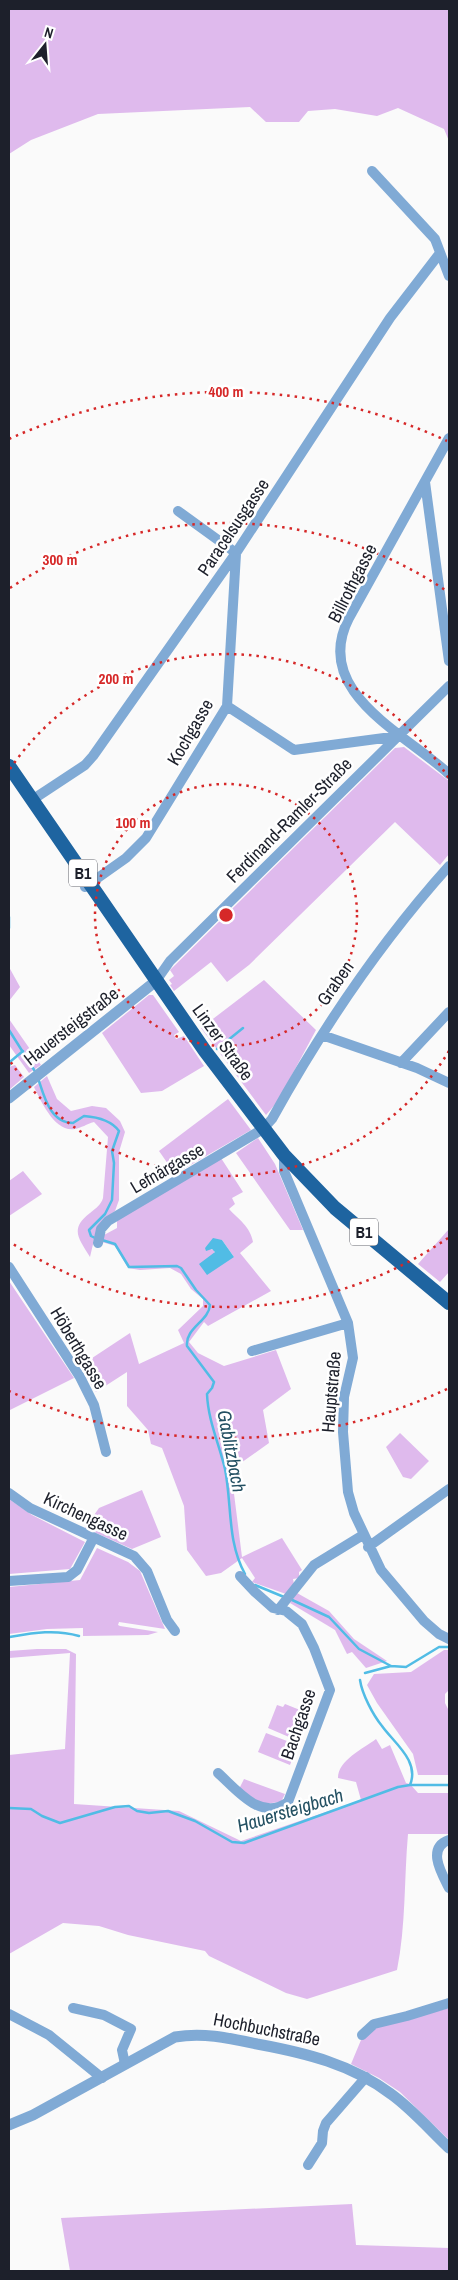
<svg xmlns="http://www.w3.org/2000/svg" width="458" height="2280" font-family="'Archivo Narrow',sans-serif">
  <rect width="100%" height="100%" fill="#fafafa"/>
  <path fill="#dfbaed" fill-rule="evenodd" d="M9,9h440v132l-5,-12 -46,-21 -21,8 -42,-7 -27,2 -9,11h-33l-16,-15 -152,7 -67,26 -22,14z
    M404,747l45,34v73l-9,11 -45,-43 -146,143 -22,17 -16,-20 -37,29 -4,-6 2,-1 -3,-4 5,-4 -4,-6 225,-222z
    M9,967l11,20 -11,14z
    M264,980l52,50 -38,71 -12,14 -65,-87z
    M149,995h4l26,37 -5,3 2,4 8,-3 20,30 -42,25 -21,2 -39,-60z
    M9,1019l32,46 -12,8 -20,-28z
    M15,1065l9,12 -15,13v-23z
    M47,1076l10,23 14,12 21,-5 14,2 14,13 5,11 -6,20v48l-4,11 -11,8 -10,21 -4,17c-11,-18 -21,-28 0,-44 6,-5 11,-8 13,-15l5,-61 -14,-15c-7,2 -13,6 -19,7 -20,4 -34,-28 -41,-42z
    M228,1099l23,31 -76,44 -16,-23z
    M258,1138l17,26 28,66h-13l-54,-77z
    M221,1158l22,34 -11,6 3,6 -6,5c10,11 21,17 24,33l-13,11 31,38 -63,35 -4,-4 -15,20 9,11 26,13 52,-16 15,39 -28,21 6,33 -38,27 11,87 40,-19 20,32 -3,2v6l-6,1 1,5 -8,10 -34,-12 3,-4 -13,-20 -21,15 -15,3 -19,-26 -3,-44 -22,-58 -11,-4 -3,-14 -21,-24v-34l-31,20 -16,-26 50,-33 9,31 45,-21 -6,-13 25,-24v-7l-12,-10 -10,-15 -11,-6 -30,2 -12,-2 -13,-22 -13,-4 2,-7 13,-7v-10zM222,1240l12,17 -20,-3 1,-4 -10,-2z
    M23,1171l19,23 -33,22v-35z
    M449,1229v43l-9,10 -22,-18z
    M9,1281l65,97 -64,32 -1,-1z
    M400,1433l29,28 -18,18 -8,-2 -17,-30z
    M142,1490l19,47 -29,12 -47,-21 14,-20z
    M9,1499l23,16 53,27 -15,27 -61,5z
    M97,1548l31,14 12,9 25,58 -46,-7 -1,3 2,1 38,6 -10,3 -65,1v-8l-36,1 -38,5v-47l71,-7z
    M297,1593l32,18 25,28 33,22 -21,7 -14,-16 -5,2 -12,-24 -45,-27z
    M37,1649h29l10,5 -2,150 105,7 62,30 120,-41 -5,-18 -18,-4c0,-18 25,-29 38,-39l6,10 8,-4 16,38 4,1 8,9h31v41h-41c-4,45 -2,92 -11,136l-90,29 -21,-6 -77,-37 -4,-5 -77,-16 -29,-9 -36,-3 -54,31v-199l56,-6 5,-96 -61,5v-7z
    M444,1650h5v40l-4,4v9l4,8v64h-31l-5,-21 -36,-51 -10,-18 7,-11 37,-2z
    M285,1704l25,10 -9,23 -10,-4 -2,4 -21,-9 9,-23 6,2z
    M266,1733l21,8 -2,7 10,4 -5,13 -32,-13z
    M244,1779l41,15 -4,8 -19,2 -23,-15z
    M449,2008v132l-49,-48 -21,-14 -28,-14 10,-24 13,-12z
    M352,2204l4,41 93,3v23h-379l-9,-53z"/>
  <path fill="#51bce5" d="M213,1238l9,2 12,17 -27,18 -8,-11 16,-12 -3,-3 -6,2 -1,-3z"/>
  <g fill="none" stroke-linecap="round" stroke-linejoin="round">
    <path stroke="#51bce5" stroke-width="2.5" d="M9,917v11
      M9,1030l27,43
      M217,1049l26,-21
      M9,1066l2,-5 12,-10
      M38,1078c6,18 12,45 35,45l11,-7c13,1 27,4 35,15l-7,20 2,12 -2,37 -7,14 -16,16 2,6 6,3
      M102,1240l13,4 14,23 48,-1 4,2 15,22 14,15c-1,16 -25,23 -23,41l27,36 -2,6 -5,6c1,26 12,50 18,75 7,35 2,73 20,105
      M255,1585l29,12
      M290,1599l39,18 30,32 32,17 15,1 33,-20h10
      M9,1637c24,-4 46,-8 70,-1
      M365,1673l26,-7
      M410,1785h39
      M9,1808l22,1 11,7 18,7 55,-16 14,-1 8,5 12,2 19,-2 27,10 37,21 12,1 154,-56 12,-2c10,-24 -16,-42 -28,-59 -9,-11 -20,-32 -22,-46"/>
    <path stroke="#80aad5" stroke-width="10" d="M372,171l63,68 14,37
      M449,438l-100,180c-38,74 56,115 100,156
      M425,482l24,179
      M178,511l58,42
      M227,706l67,44 105,-14
      M32,800l53,-35 8,-9 143,-203 154,-235 50,-65
      M85,887l41,-29 20,-20 81,-132 9,-152
      M156,981l14,-20 279,-275
      M322,1035l95,33 32,15
      M401,1063l48,-51
      M284,1155v16l64,152 5,35 -9,39 -1,35 5,60 6,21 27,57 43,51 15,13 10,5
      M98,1243l3,-14 7,-8 155,-92 9,-10c51,-92 107,-175 177,-253
      M9,1267l71,110 14,28 12,47
      M252,1351l96,-28
      M9,1493l21,15 104,48 13,15 20,49 8,11
      M368,1547l81,-58
      M9,1581l59,-4 9,-7 16,-31
      M278,1610l36,-45 49,-30
      M218,1773c19,17 43,49 70,29l42,-112 -16,-42 -12,-24 -16,-13 -13,-3 -18,-16 -15,-16
      M449,1840c-23,8 -7,34 0,48
      M73,2008l31,7 27,14 -9,21 3,14
      M9,2014l40,21 53,43
      M362,2035l12,-11 33,-8 42,-13
      M308,2165l14,-22 1,-12 3,-8 40,-46"/>
    <path stroke="#80aad5" stroke-width="11" d="M9,1098l147,-117
      M9,2125l24,-10 142,-78c28,-5 54,1 82,7 49,9 94,20 134,50 21,15 39,36 58,54"/>
    <path stroke="#1e64a0" stroke-width="14" d="M9,766l196,285 79,104 51,53 114,95"/>
  </g>
  <g fill="none" stroke="#d62828" stroke-width="2.5" stroke-dasharray="2.5 5">
    <circle cx="226" cy="915" r="131"/>
    <path d="M449 1051A261 261 0 0 1 10 1061M10 769A261 261 0 0 1 449 779"/>
    <path d="M448 1238A392 392 0 0 1 10 1242M10 588A392 392 0 0 1 448 592"/>
    <path d="M447 1389A523 523 0 0 1 9 1391M9 439A523 523 0 0 1 447 441"/>
  </g>
  <g text-anchor="middle" dominant-baseline="central" stroke-width="5" stroke-linejoin="round" paint-order="stroke">
    <g fill="#fff" stroke="#61636b" stroke-width="1">
      <rect x="69" y="859.5" width="28" height="27" rx="4"/>
      <rect x="350" y="1218.5" width="28" height="27" rx="4"/>
    </g>
    <g font-size="16" font-weight="bold" fill="#1d202b">
      <text x="83" y="873">B1</text>
      <text x="364" y="1232">B1</text>
    </g>
    <g font-size="18" fill="#1d202b" stroke="#fff">
      <text transform="translate(233 527) rotate(-56)">Paracelsusgasse</text>
      <text transform="translate(352 583) rotate(-63)">Billrothgasse</text>
      <text transform="translate(190 732) rotate(-60)">Kochgasse</text>
      <text transform="translate(289 820) rotate(-45)">Ferdinand-Ramler-Straße</text>
      <text transform="translate(335 983) rotate(-55)">Graben</text>
      <text transform="translate(71 1026) rotate(-38)">Hauersteigstraße</text>
      <text transform="translate(223 1042) rotate(54)">Linzer Straße</text>
      <text transform="translate(167 1168) rotate(-30)">Lefnärgasse</text>
      <text transform="translate(79 1348) rotate(59)">Höberthgasse</text>
      <text transform="translate(331 1392) rotate(-85)">Hauptstraße</text>
      <text transform="translate(86 1516) rotate(25)">Kirchengasse</text>
      <text transform="translate(298 1724) rotate(-71)">Bachgasse</text>
      <text transform="translate(267 2029) rotate(11)">Hochbuchstraße</text>
    </g>
    <g font-size="19" font-style="italic" fill="#235062" stroke="#fff">
      <text transform="translate(232 1451) rotate(79)">Gablitzbach</text>
      <text transform="translate(290 1810) rotate(-17)">Hauersteigbach</text>
    </g>
  </g>
  <circle cx="226" cy="915" r="8" fill="#d62828" stroke="#fff" stroke-width="2.5"/>
  <g font-size="15" text-anchor="middle" font-weight="bold" fill="#d62828" stroke="#fff" stroke-width="5" stroke-linejoin="round" paint-order="stroke">
    <text x="226" y="397">400 m</text>
    <text x="60" y="565">300 m</text>
    <text x="116" y="684">200 m</text>
    <text x="133" y="828">100 m</text>
  </g>
  <rect width="458" height="2280" fill="none" stroke="#1d202b" stroke-width="20"/>
  <g transform="translate(45 45) rotate(17)" stroke="#ffffff" stroke-width="4" paint-order="stroke">
  <path d="M0-4L9 19L0 12L-9 19Z" fill="#1d202b"/>
  <text y="-8" font-size="14" font-weight="bold" text-anchor="middle" fill="#1d202b">N</text>
  </g>
</svg>
